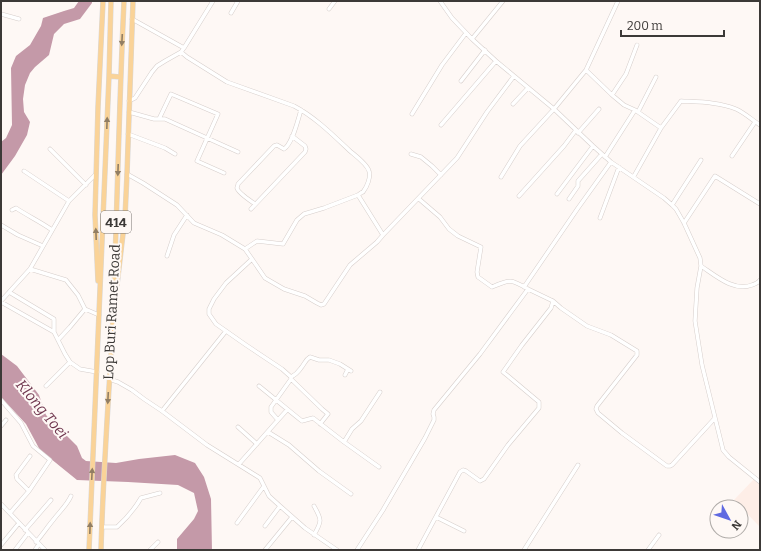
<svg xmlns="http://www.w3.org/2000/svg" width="761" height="551" font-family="Bitter,serif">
  <rect width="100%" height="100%" fill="#fef8f5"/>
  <path fill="#feeee7" d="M755,478l5,4v45l-26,-27z"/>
  <path fill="#c499a8" d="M79,1h13v2l-12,16 -16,5 -10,10 -5,21 -14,12 -5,6 -5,12 -2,14 1,13 6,10 -3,13 -12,21 -14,19v-33l5,-4 6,-13 -1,-57 5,-12 14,-11 11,-19 2,-8 21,-7 10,-3z
    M1,354l16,12 22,29 7,20 31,31 5,12 4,3 30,2 23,-4 36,-4 20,8 9,14 7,22 1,51h-35v-11l17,-20 4,-8 -4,-18 -16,-8 -50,-3 -51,-2 -37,-30 -14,-26 -25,-27z"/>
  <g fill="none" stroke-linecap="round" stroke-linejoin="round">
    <defs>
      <path id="minor" d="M440,1l12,17 20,21 24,22 58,48 39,37 18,16 53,36 8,7 4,4 8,14 16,35 1,8c15,10 33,26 51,19 4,-1 6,-2 8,-5
        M329,9l6,-8
        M231,13l7,-12
        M1,14l18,5
        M132,19l52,29
        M472,39l31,-38
        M181,52l6,5 40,25 67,24c21,11 39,29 56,45 6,5 17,13 19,20 2,6 -2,16 -6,21 -1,0 -5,3 -5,3
        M586,70l32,-69
        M461,81l24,-31
        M612,95l14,-21 11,-29
        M129,101l6,-3 17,-26 5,-6 8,-5 16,-9 3,-4 29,-47
        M513,104l15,-16
        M129,112l25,7h11l73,33
        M638,112l18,-35
        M412,114l30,-49 24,-32
        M159,119l12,-25 47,20 -21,47 27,12
        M441,125l55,-64
        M578,133l21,-24
        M128,134l37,14 10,6
        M50,149l36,36
        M411,154l10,3 11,9 9,9
        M732,156l23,-34
        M605,157l30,-47
        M24,171l45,30
        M127,174l16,9 34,22 17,18 28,12 23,14 7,10 -26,24 -12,16 -5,10v5l7,10 30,21 36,24 9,8v2l-20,28v5l7,8 -39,44
        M634,176l27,-48 20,-27c18,1 38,1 55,8 9,4 16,11 24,16
        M501,177l19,-31 34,-37 32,-39 26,25 12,10 11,5 26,18
        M557,194l36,-48
        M519,196l45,-50 12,-16
        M569,199l9,-13v-5l24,-27
        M255,204c-4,-3 -17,-11 -18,-16 0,-1 1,-2 1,-4l36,-38 3,-1 7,4c9,-6 14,-30 17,-39
        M672,205l29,-45
        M251,209l54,-57 1,-3 -1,-3 -13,-10
        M12,210l4,-2c12,8 25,14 36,22
        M600,218l19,-51
        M684,223l31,-47 45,28
        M1,225l17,10 25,11
        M245,249l12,-8 26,3 14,-24 7,-6 20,-6 34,-13 25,40 74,-77 30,-46 27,-36
        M167,256l7,-21 13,-20
        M252,259l13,19 19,11 21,7 12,7 4,2 3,-1 26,-39 27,-23 6,-7
        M701,266l-4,22 -2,33 7,44 21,85 6,7 31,25
        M30,269l36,11 12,15 7,14 14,6
        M524,287l54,-79 33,-46
        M9,292l45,27v13l11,22 5,8 10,7 17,3
        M1,301l29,-32 39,-68 27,-27
        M553,301l8,7 26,18 24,9 26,16v4l-40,51 -1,3 2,4 24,20 45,33h3l2,-1 43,-47
        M1,302l53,30
        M58,340l12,-13 15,-18
        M345,375l3,-6
        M291,377c4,-2 8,-6 10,-9 4,-5 4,-8 9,-11l9,3h10l11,4 11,7
        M109,379l9,3 14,8 12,9 18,12 45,34 53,33 9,18 11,10 25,22 32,22
        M291,379l31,30 6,5 -8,10
        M46,386l24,-24
        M259,386c15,12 29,24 43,35l11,-3 31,24 35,25
        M1,400l20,23 12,23 17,14 -21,31 -19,22
        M162,411l64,-80
        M278,420l9,-10
        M1,426l5,-6
        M238,427l19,17
        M268,432l21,13 30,26 32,23
        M344,442l8,-13 9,-8 19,-29
        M29,491l-12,-12 -1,-4 14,-19
        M1,504l44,46
        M436,517l28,14
        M237,523l27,-37
        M265,526l15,-20
        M102,527h15c10,-9 17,-17 24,-29l19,-5
        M25,530l26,-30
        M314,535c8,-14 8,-15 0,-29
        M36,542c7,-8 12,-16 18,-23 6,-8 13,-14 17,-23
        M1,545l18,-22
        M15,550l13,-17
        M35,550l4,-6
        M150,550l8,-8
        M265,550l27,-33
        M357,550l26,-40 42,-72 9,-18v-3l-1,-3 1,-4 46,-56 48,-65c-17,-10 -18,-10 -36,-2l-14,-10 -1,-5 4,-25 -23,-11 -9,-7 -9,-12 -21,-18
        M418,550l42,-78 3,-2 3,1 14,10 4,-2 24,-34 31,-37v-6l-31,-26 -5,-4 19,-27 29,-37 2,-7 -25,-12
        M524,550l54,-85
        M648,550l11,-15"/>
      <path id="major" d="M109,76l11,1
        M98,281l-3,-66 3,-108 5,-106
        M117,285l8,-68 2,-43 6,-173
        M89,550l20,-474 2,-75
        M101,550c2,-77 8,-155 12,-232 4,-106 6,-211 11,-317"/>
    </defs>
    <use href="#minor" stroke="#d6cecb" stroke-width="4.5"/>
    <use href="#major" stroke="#d8d7d7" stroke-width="5.5"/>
    <use href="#minor" stroke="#fff" stroke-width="3.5"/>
    <use href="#major" stroke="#fad398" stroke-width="4.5"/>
  </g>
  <defs><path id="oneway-solid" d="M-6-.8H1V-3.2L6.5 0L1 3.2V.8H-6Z"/></defs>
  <g fill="#927e63">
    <use href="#oneway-solid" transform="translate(122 40) rotate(93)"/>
    <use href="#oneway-solid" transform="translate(107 123) rotate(-88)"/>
    <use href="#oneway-solid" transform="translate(118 170) rotate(92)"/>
    <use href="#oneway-solid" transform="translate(96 234) rotate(-92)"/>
    <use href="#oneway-solid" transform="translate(108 398) rotate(93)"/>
    <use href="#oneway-solid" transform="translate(92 474) rotate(-87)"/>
    <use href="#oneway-solid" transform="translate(90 528) rotate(-88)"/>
  </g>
  <g text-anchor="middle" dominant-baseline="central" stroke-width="4" stroke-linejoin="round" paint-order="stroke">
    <rect fill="#fef8f5" stroke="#767270" stroke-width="1" x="101" y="211" width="30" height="22" rx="3"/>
    <g font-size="13" font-weight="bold" fill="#3c3937">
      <text x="116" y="222">414</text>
    </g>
    <g font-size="14" fill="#3c3937" stroke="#fef8f5">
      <text transform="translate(112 312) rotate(-87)">Lop Buri Ramet Road</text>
    </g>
    <g font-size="15" font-style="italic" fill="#6f364e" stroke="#fef8f5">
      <text transform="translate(42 409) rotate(50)">Klong Toei</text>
    </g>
  </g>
  <rect width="761" height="551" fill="none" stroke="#3c3937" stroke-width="4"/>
  <g transform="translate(729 519) rotate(130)"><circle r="19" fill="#fef8f5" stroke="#b0aca9"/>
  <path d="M0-3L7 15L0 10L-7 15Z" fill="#5f69e1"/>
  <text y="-6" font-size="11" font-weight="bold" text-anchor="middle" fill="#3c3937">N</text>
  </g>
  <path d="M621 30v6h103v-6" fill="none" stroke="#3c3937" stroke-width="2"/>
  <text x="627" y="30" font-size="12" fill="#3c3937" stroke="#fef8f5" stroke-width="3" paint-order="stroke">200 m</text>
</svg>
